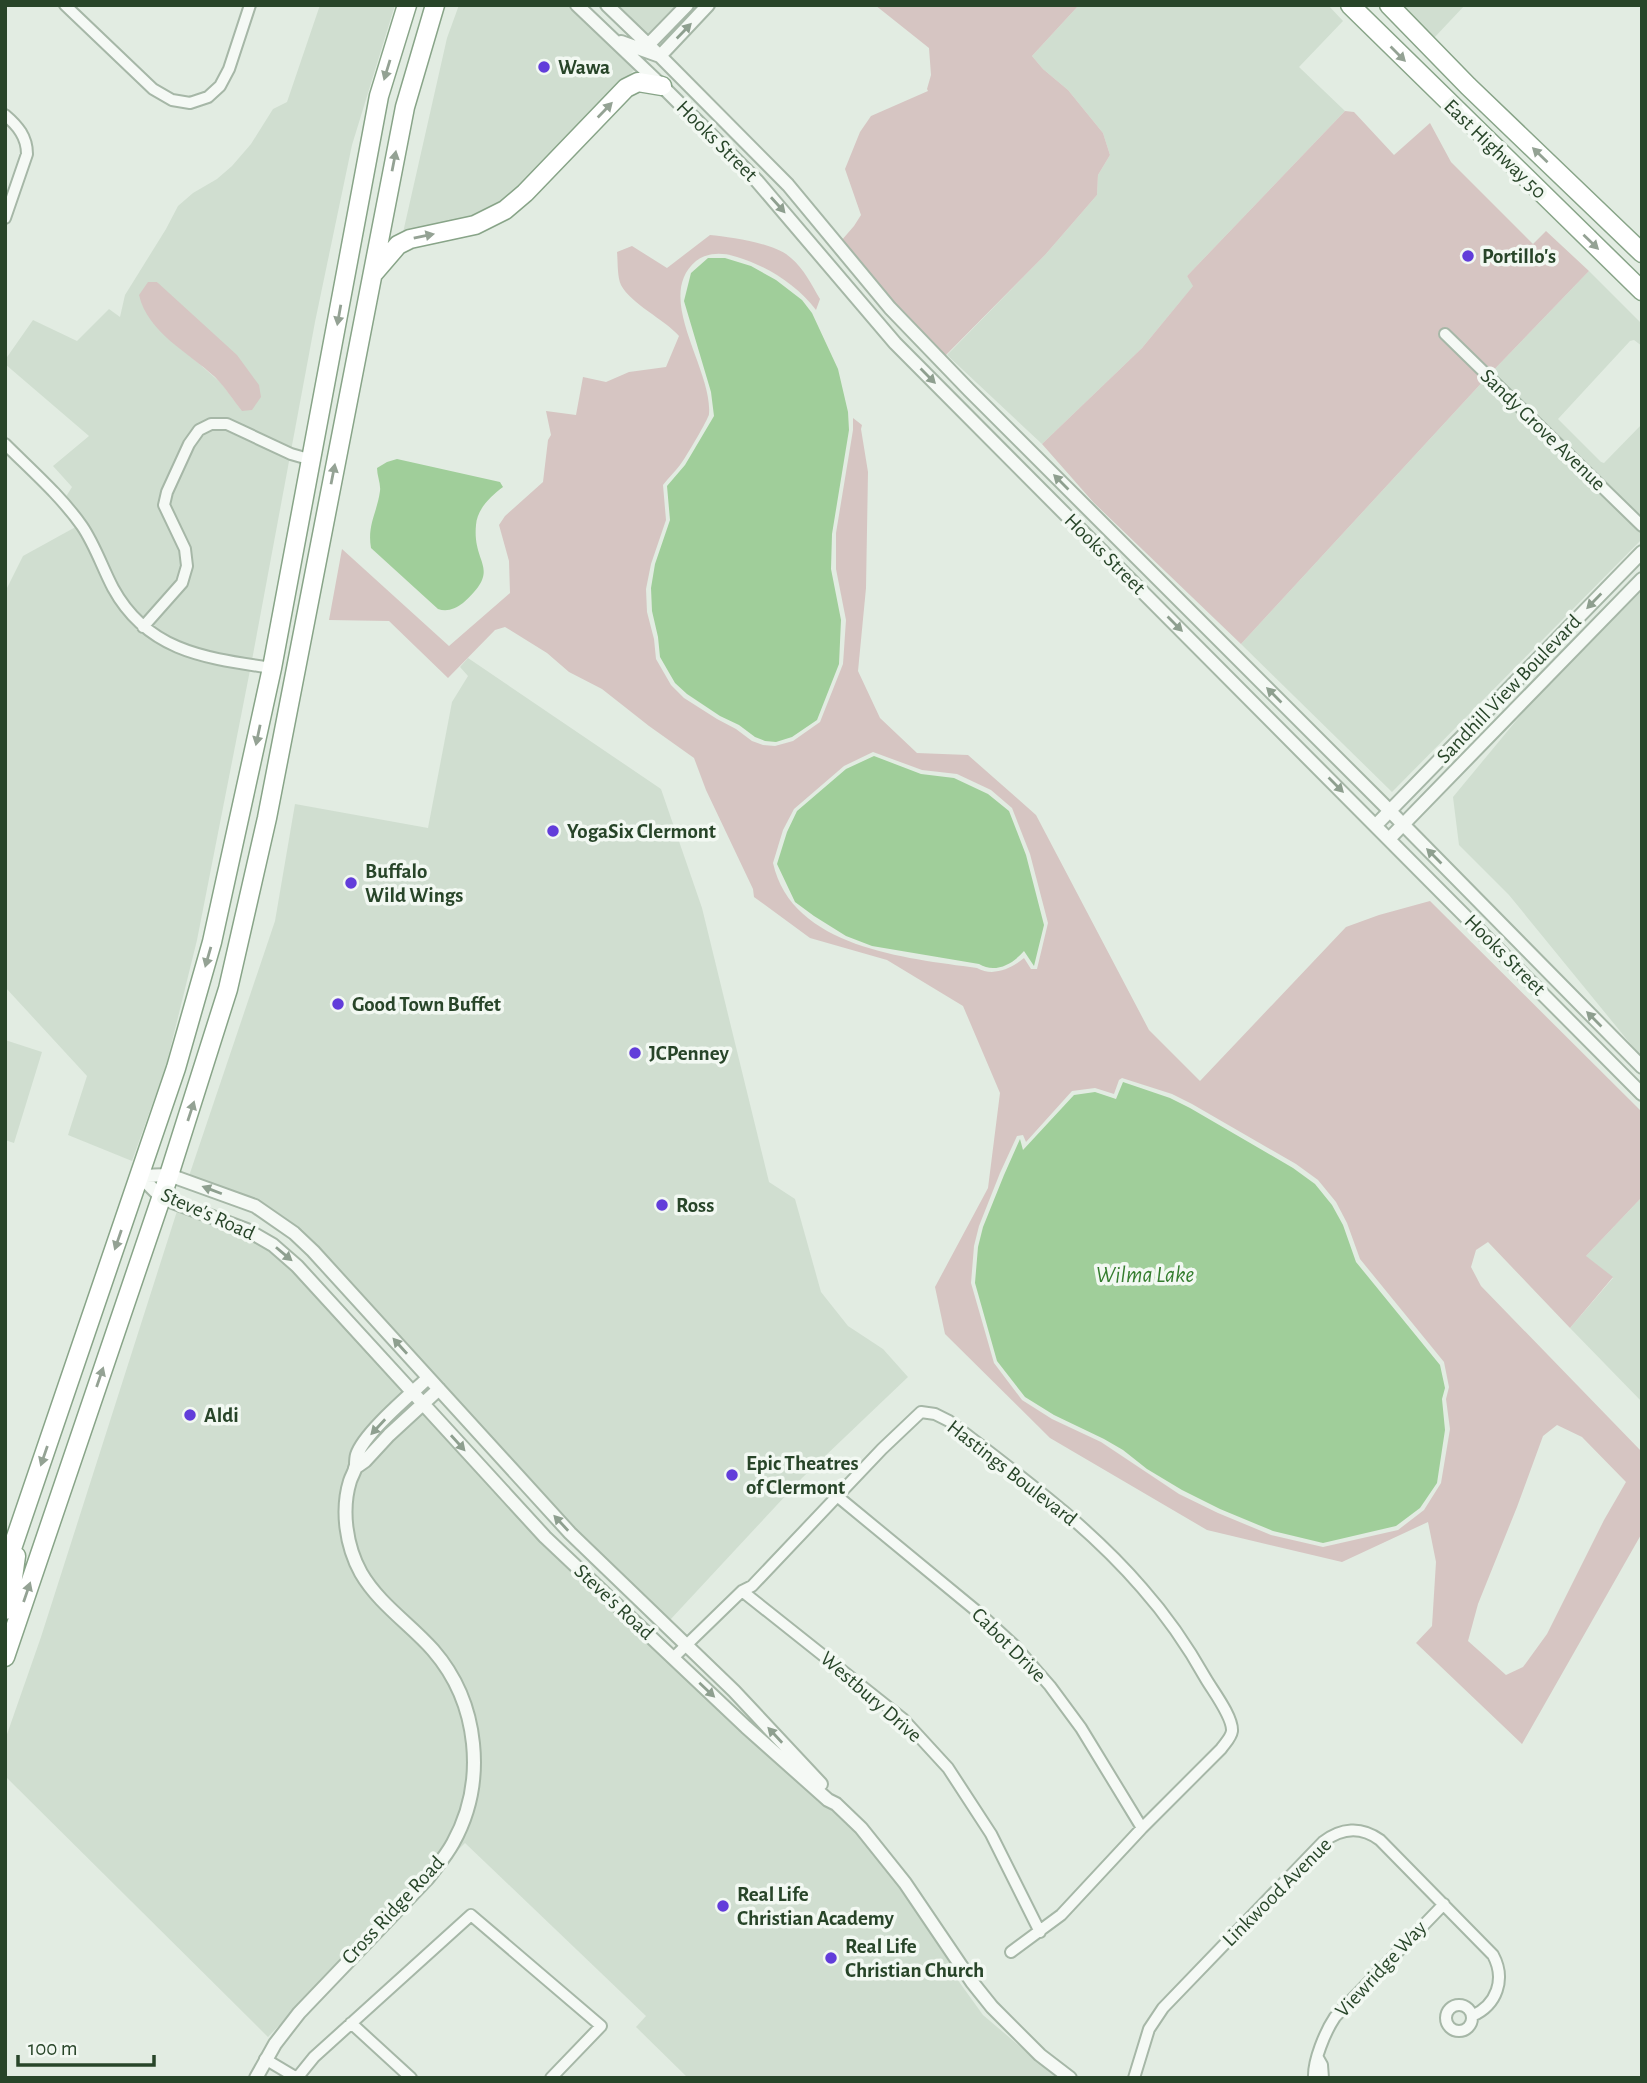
<svg xmlns="http://www.w3.org/2000/svg" width="1647" height="2083" font-family="'Alegreya Sans',sans-serif">
  <rect width="100%" height="100%" fill="#e2ece2"/>
  <path fill="#d0ded0" fill-rule="evenodd" d="M320,5h75l-43,140 -37,177 -63,338 -55,280 -31,126 -34,95 -64,-26 19,-59 -82,-89v-395l18,-36 58,-32 -19,-21 10,-16 -19,-21 36,-30 -84,-72v-4l28,-40 44,21 32,-32 11,8 5,-22 41,-66 12,-23 15,-13 24,-14 15,-13 19,-22 22,-35 14,-7zM157,282l85,129 -21,-28 -67,-59z
    M459,5h111l66,63 -78,82 -68,64 -88,23 45,-199z
    M614,5h66l-31,33z
    M1079,5h249l15,16 -44,46 46,44 -158,165 7,9 -52,63 -100,96 -95,-89 98,-100 52,-60 1,-20 12,-20 -7,-22 -35,-43 -25,-21 -11,-13z
    M1401,5h64l-31,33z
    M1589,271l53,53v22l-8,-6 -4,1 -72,78 43,43 3,1 38,-39v115l-250,253 -151,-148 246,-267z
    M1642,586v472l-133,-163 -50,-50 -6,-48 96,-116z
    M468,658l193,131 41,119 67,274 26,17 26,93 27,34 35,23 25,28 -106,101 -132,142 -90,-84 -323,-334 -68,-26 86,-255 20,-117 133,24 24,-126 16,-26 -8,-9z
    M5,1040l37,12 -28,91 -9,-3z
    M1642,1197v205l-72,-74 43,-50 -28,-21z
    M178,1208l76,31 23,16 16,15 112,123 -56,74 -3,83 94,118 10,17 13,33 6,37 -3,42 -16,42 -26,36 -156,162 -263,-261v-36l36,-103z
    M422,1411l118,130 280,255 61,63 67,95 4,18 31,43 74,63h-369l-52,-51 10,-11 -181,-173 -17,17 20,-41v-120l-96,-118 -8,-13 -8,-22 -5,-24v-18l4,-22 5,-10z"/>
  <path fill="#d6c5c2" fill-rule="evenodd" d="M875,5h204l-47,51 11,13 25,21 35,43 7,22 -12,20 -1,20 -52,60 -101,102 -50,-52 -53,-64 13,-15 7,-11 -16,-46 15,-37 11,-16 57,-25 -1,-2 4,-14 -2,-27z
    M1345,111l9,1 40,43 36,-32 21,39 82,82 13,-13 43,40 -102,106 -246,267 -147,-141 -52,-59 100,-96 51,-62 -6,-10z
    M710,235c21,2 65,8 81,23 13,11 20,26 29,41l-4,11c-19,-25 -49,-44 -79,-53 -14,-5 -29,-5 -41,4 -43,36 17,108 13,153 0,4 -24,45 -29,51 -5,7 -12,13 -17,20l3,35 -15,44 -5,25 1,23 7,27 2,20 15,26 13,13 33,21 19,10 16,12 11,4 12,1 18,-5 27,-19 23,-58 3,-44 -10,-51v-36l17,-103v-12l9,7 -1,4 7,43 -2,116 -8,83 22,47 37,35 51,2 68,60 113,215 51,51 146,-154 33,-12 51,-14 212,211v85l-56,59 27,21 -43,51 -82,-86 -12,8 -5,17 10,19 161,166v81l-120,211 -106,-101 16,-17 4,-64 -8,-40 -86,40 -135,-32 -157,-92 -105,-104 -10,-47 53,-99 12,-95 -37,-87 -76,-46 -77,-22 -56,-41 -1,-8 -47,-99 -12,-32 -45,-32 -47,-37 -33,-17 -22,-19 -42,-26 -10,3 -47,48 -59,-57 -60,-1 13,-71 107,97 61,-53 -1,-32 -10,-36 6,-9 38,-34 5,-42 3,-5 -5,-24 30,4 7,-38 23,5 23,-10 37,-5 13,-31c-15,-17 -48,-32 -58,-51 -4,-9 -3,-23 -4,-33l15,-6 35,22zM873,752l49,18 35,4 34,16 21,18 18,46 18,69 -11,46h-6l-7,-11c-13,11 -31,19 -47,10 -71,-10 -185,-20 -204,-105l10,-33 11,-21 50,-43zM1122,1078l50,16 20,10 104,60 22,16 18,22 11,21 13,36 84,103 5,25 -3,12 4,30 -9,54 -17,27 -26,20 -75,17 -52,-12 -53,-22 -39,-19 -78,-52 -49,-23 -30,-19 -28,-37 -23,-80 3,-37 5,-20 21,-53 17,-37 6,-1 3,7 46,-51 23,-3 19,6 5,-14zM1557,1425l25,12 44,45 -22,38 -57,114 -24,33 -17,8 -38,-34 10,-37 39,-97 26,-71z
    M148,282h9l80,73 22,30 2,12 -9,13 -10,1c-9,-11 -17,-24 -27,-34 -27,-25 -67,-44 -76,-82z"/>
  <path fill="#a0ce9a" d="M708,258h17l26,8 25,14 26,20 10,13 26,56 10,43 1,18 -17,104 -1,35 10,51 -2,44 -22,56 -25,17 -16,5 -11,-1 -10,-4 -16,-12 -19,-9 -33,-22 -12,-11 -15,-26 -2,-20 -6,-26 -1,-23 4,-24 15,-44 -3,-34 18,-21 29,-49 -3,-24 -27,-91 7,-28z
    M397,459l103,23 3,5c-12,9 -26,22 -27,38 -4,41 27,42 -13,78 -8,6 -16,9 -25,6l-67,-61c-4,-23 6,-35 9,-57 1,-7 -3,-15 -3,-23l10,-6z
    M874,756l47,18 33,4 34,16 21,17 17,44 18,70 -10,41 -10,-15c-11,13 -29,23 -45,13l-107,-18 -26,-10 -32,-20 -19,-14 -18,-38 10,-32 10,-21 49,-42z
    M1123,1082l47,16 20,10 103,60 22,16 17,21 11,20 13,37 84,103 5,23 -3,11 3,31 -8,53 -17,25 -24,18 -73,17 -50,-12 -53,-22 -38,-19 -35,-21 -24,-19 -19,-11 -50,-24 -29,-18 -28,-36 -22,-78 3,-36 5,-20 21,-52 16,-36 3,11 51,-55 21,-3 21,7z"/>
  <g fill="none" stroke-linecap="round" stroke-linejoin="round">
    <defs>
      <path id="minor" d="M65,5l88,84 19,11 18,3 18,-6 12,-11 9,-17 21,-64
        M5,115c13,11 22,22 22,39l-22,64
        M1445,334l197,192
        M5,444c26,26 56,52 77,82 13,19 20,41 31,62 35,64 93,70 159,80
        M143,627l39,-44 5,-17 -2,-17 -21,-44 3,-13 22,-48 10,-14 12,-6h16l64,30 21,6
        M837,1496l142,117 36,33 35,40 31,42 61,100
        M742,1591l161,128 45,49 43,66 49,98
        M673,1658l69,-67 10,-5 130,-137 39,-37 14,2 14,7c67,52 137,102 193,167 24,27 46,59 64,91 7,12 27,38 26,52 -1,7 -7,12 -11,18l-79,79 -81,87 -50,37
        M1446 2018a13 13 0 1 1 26 0a13 13 0 1 1-26 0Z
        M351,2023l60,55
        M1318,2058l4,7 1,13
        M265,2059l32,19
        M297,2078l17,-21 157,-142 130,111 -50,52
        M1134,2078l15,-49 14,-21 160,-166c18,-14 38,-16 57,-2l113,115c13,24 4,50 -21,61
        M1314,2078c-1,-17 11,-46 21,-61l109,-113"/>
      <path id="tertiary" d="M577,5l85,81 95,95 138,162 747,751
        M607,5l53,51 128,129 102,123 79,82 413,413 260,264
        M621,42l39,14 48,-51
        M648,45l39,-40
        M1376,825l266,-273
        M1389,839l253,-260
        M140,1176l22,22 85,32 26,15 24,21 248,271 201,190 82,73 8,4 25,24 44,55 67,99 20,25 48,48 30,23
        M140,1176l29,-1 86,31 39,27 19,18 257,282 164,158 87,93
        M355,1468l10,-7 24,-26 50,-46
        M256,2078l19,-34 24,-31 129,-135c9,-12 18,-22 25,-35 34,-61 26,-140 -20,-193 -23,-26 -54,-46 -72,-77 -15,-27 -20,-63 -11,-92 2,-6 5,-10 6,-15 0,-4 0,-8 1,-11 7,-22 54,-61 71,-77"/>
      <path id="trunk" d="M1350,5l292,286
        M1389,5l79,81 174,167
        M374,273l24,-28 12,-6 65,-14 30,-15 20,-17 101,-105 12,-6 24,4
        M5,1569l171,-501 36,-126 60,-274 107,-572 28,-91
        M5,1610l6,-18 5,-36
        M5,1657l164,-482 59,-186 39,-171 138,-711 30,-102"/>
    </defs>
    <use href="#minor" stroke="#a6b7a7" stroke-width="14"/>
    <use href="#tertiary" stroke="#a6b7a7" stroke-width="16"/>
    <use href="#trunk" stroke="#88a488" stroke-width="21"/>
    <use href="#minor" stroke="#f5f9f5" stroke-width="10"/>
    <use href="#tertiary" stroke="#f5f9f5" stroke-width="12"/>
    <use href="#trunk" stroke="#fff" stroke-width="18"/>
  </g>
  <defs><path id="oneway-solid" d="M-6-.8H1V-3.2L6.5 0L1 3.2V.8H-6Z" transform="scale(1.75)"/></defs>
  <g fill="#8e9f8f">
    <use href="#oneway-solid" transform="translate(684 31) rotate(-46)"/>
    <use href="#oneway-solid" transform="translate(778 205) rotate(48)"/>
    <use href="#oneway-solid" transform="translate(928 376) rotate(45)"/>
    <use href="#oneway-solid" transform="translate(1061 482) rotate(-135)"/>
    <use href="#oneway-solid" transform="translate(1594 601) rotate(134)"/>
    <use href="#oneway-solid" transform="translate(1175 624) rotate(45)"/>
    <use href="#oneway-solid" transform="translate(1274 695) rotate(-135)"/>
    <use href="#oneway-solid" transform="translate(1336 785) rotate(45)"/>
    <use href="#oneway-solid" transform="translate(1434 856) rotate(-135)"/>
    <use href="#oneway-solid" transform="translate(1594 1019) rotate(-135)"/>
    <use href="#oneway-solid" transform="translate(212 1190) rotate(-159)"/>
    <use href="#oneway-solid" transform="translate(284 1254) rotate(40)"/>
    <use href="#oneway-solid" transform="translate(400 1346) rotate(-132)"/>
    <use href="#oneway-solid" transform="translate(378 1427) rotate(133)"/>
    <use href="#oneway-solid" transform="translate(458 1443) rotate(48)"/>
    <use href="#oneway-solid" transform="translate(561 1523) rotate(-133)"/>
    <use href="#oneway-solid" transform="translate(707 1690) rotate(43)"/>
    <use href="#oneway-solid" transform="translate(775 1735) rotate(-133)"/>
  </g>
  <g fill="#94a294">
    <use href="#oneway-solid" transform="translate(1398 54) rotate(45)"/>
    <use href="#oneway-solid" transform="translate(387 70) rotate(107)"/>
    <use href="#oneway-solid" transform="translate(605 110) rotate(-46)"/>
    <use href="#oneway-solid" transform="translate(1540 155) rotate(-136)"/>
    <use href="#oneway-solid" transform="translate(394 161) rotate(-79)"/>
    <use href="#oneway-solid" transform="translate(424 236) rotate(-12)"/>
    <use href="#oneway-solid" transform="translate(1591 242) rotate(44)"/>
    <use href="#oneway-solid" transform="translate(339 315) rotate(100)"/>
    <use href="#oneway-solid" transform="translate(333 474) rotate(-79)"/>
    <use href="#oneway-solid" transform="translate(258 735) rotate(102)"/>
    <use href="#oneway-solid" transform="translate(208 957) rotate(106)"/>
    <use href="#oneway-solid" transform="translate(191 1111) rotate(-72)"/>
    <use href="#oneway-solid" transform="translate(118 1240) rotate(109)"/>
    <use href="#oneway-solid" transform="translate(100 1377) rotate(-71)"/>
    <use href="#oneway-solid" transform="translate(44 1456) rotate(109)"/>
    <use href="#oneway-solid" transform="translate(27 1592) rotate(-71)"/>
  </g>
  <g fill="#623dda" stroke="#f2f8f2" stroke-width="2.5">
    <circle cx="544" cy="67" r="7"/>
    <circle cx="1468" cy="256" r="7"/>
    <circle cx="553" cy="831" r="7"/>
    <circle cx="351" cy="883" r="7"/>
    <circle cx="338" cy="1004" r="7"/>
    <circle cx="635" cy="1053" r="7"/>
    <circle cx="662" cy="1205" r="7"/>
    <circle cx="190" cy="1415" r="7"/>
    <circle cx="732" cy="1475" r="7"/>
    <circle cx="723" cy="1906" r="7"/>
    <circle cx="831" cy="1958" r="7"/>
  </g>
  <g text-anchor="middle" dominant-baseline="central" stroke-width="7" stroke-linejoin="round" paint-order="stroke">
    <g font-size="21" font-weight="bold" fill="#284529" stroke="#f2f8f2" text-anchor="start">
      <text x="558" y="67">Wawa</text>
      <text x="1482" y="256">Portillo's</text>
      <text x="567" y="831">YogaSix Clermont</text>
      <text x="365" y="871">Buffalo<tspan x="365" dy="24">Wild Wings</tspan></text>
      <text x="352" y="1004">Good Town Buffet</text>
      <text x="649" y="1053">JCPenney</text>
      <text x="676" y="1205">Ross</text>
      <text x="204" y="1415">Aldi</text>
      <text x="746" y="1463">Epic Theatres<tspan x="746" dy="24">of Clermont</tspan></text>
      <text x="737" y="1894">Real Life<tspan x="737" dy="24">Christian Academy</tspan></text>
      <text x="845" y="1946">Real Life<tspan x="845" dy="24">Christian Church</tspan></text>
    </g>
    <g font-size="21" fill="#284529" stroke="#f2f8f2">
      <text transform="translate(717 141) rotate(45)">Hooks Street</text>
      <text transform="translate(1495 149) rotate(44)">East Highway 50</text>
      <text transform="translate(1543 430) rotate(44)">Sandy Grove Avenue</text>
      <text transform="translate(1105 554) rotate(45)">Hooks Street</text>
      <text transform="translate(1509 689) rotate(-46)">Sandhill View Boulevard</text>
      <text transform="translate(1505 955) rotate(45)">Hooks Street</text>
      <text transform="translate(208 1214) rotate(24)">Steve's Road</text>
      <text transform="translate(1012 1473) rotate(38)">Hastings Boulevard</text>
      <text transform="translate(614 1602) rotate(43)">Steve's Road</text>
      <text transform="translate(1009 1645) rotate(45)">Cabot Drive</text>
      <text transform="translate(871 1697) rotate(41)">Westbury Drive</text>
      <text transform="translate(1277 1892) rotate(-45)">Linkwood Avenue</text>
      <text transform="translate(393 1910) rotate(-47)">Cross Ridge Road</text>
      <text transform="translate(1381 1969) rotate(-47)">Viewridge Way</text>
    </g>
    <g font-size="23" font-style="italic" fill="#347d2e" stroke="#f2f8f2">
      <text x="1145" y="1275">Wilma Lake</text>
    </g>
  </g>
  <rect width="1647" height="2083" fill="none" stroke="#284529" stroke-width="14"/>
  <path d="M18 2055v10h136v-10" fill="none" stroke="#284529" stroke-width="3.5"/>
  <text x="28" y="2055" font-size="21" fill="#284529" stroke="#f2f8f2" stroke-width="5" paint-order="stroke">100 m</text>
</svg>
